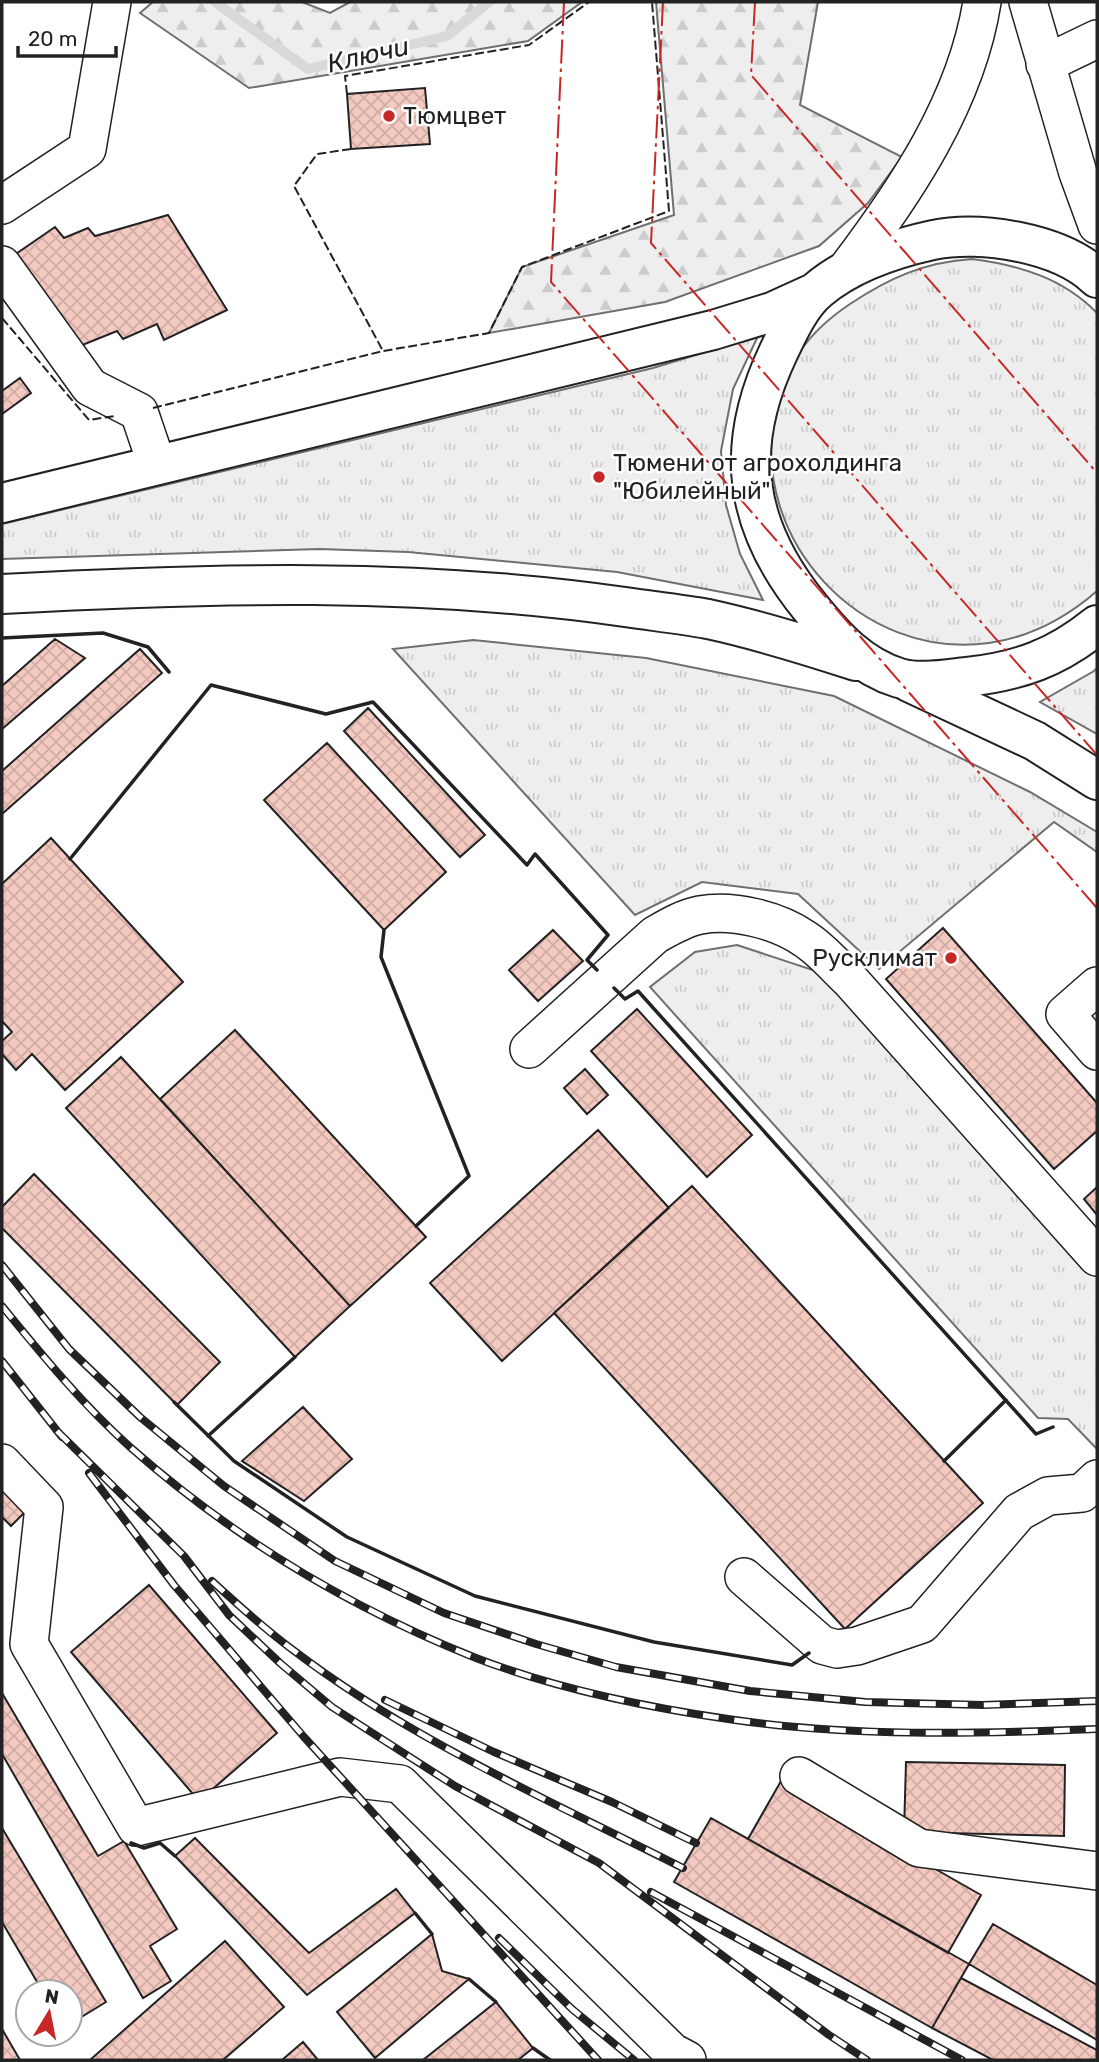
<svg xmlns="http://www.w3.org/2000/svg" width="1099" height="2062" font-family="Rubik,sans-serif">
  <defs>
    <pattern id="grass-tufts" width="24" height="20" patternUnits="userSpaceOnUse" patternTransform="scale(1.75)"><rect width="24" height="20" fill="#eee"/><path d="M3 7l-1-3M5 7V3M7 7l1-3M15 17l-1-3M17 17v-4M19 17l1-3" fill="none" stroke="#ccc"/></pattern>
    <pattern id="forest-firs" width="22" height="20" patternUnits="userSpaceOnUse" patternTransform="scale(1.75)"><rect width="22" height="20" fill="#eee"/><path d="M5 1l3.5 6h-7zM16 11l3.5 6h-7z" fill="#ccc"/></pattern>
    <pattern id="building-cross-hatch" width="8" height="8" patternUnits="userSpaceOnUse" patternTransform="scale(1.75)"><rect width="8" height="8" fill="#f3c9c0"/><path d="M0 0l8 8M0 8l8-8" fill="none" stroke="#d0aca5"/></pattern>
  </defs>
  <rect width="100%" height="100%" fill="#fff"/>
  <path fill="url(#grass-tufts)" stroke="#6f6f6f" stroke-width="2" d="M972,259c47,6 91,19 125,54v278c-31,27 -66,46 -108,52 -128,18 -240,-104 -214,-229 10,-50 33,-82 75,-110 39,-26 75,-42 122,-45z
    M758,336l-25,53 -12,62 5,54 14,49 23,46 -146,-28 -209,-20 -89,-3 -317,10v-35l651,-156z
    M473,640l173,18 188,38 196,96 67,40v20l-43,-30 -175,147 -81,-75 -96,-12 -67,33 -242,-266z
    M1097,668v66l-57,-32 54,-31z
    M737,945l91,30 269,294v180l-29,-30 -30,-1 -388,-431 45,-35z"/>
  <path fill="url(#forest-firs)" stroke="#6f6f6f" stroke-width="2" d="M153,2h149l28,11 20,-11h232l-54,39 -279,47 -109,-75z
    M656,2h162l-18,103 102,52 -34,46 -49,43 -154,56 -176,31 33,-66 152,-52z"/>
  <g fill="none" stroke-linecap="round" stroke-linejoin="round">
    <path stroke="#d9d9d9" stroke-width="10" d="M215,2l93,67 139,-33 42,-34"/>
  </g>
  <path fill="url(#building-cross-hatch)" stroke="#222" stroke-width="2" d="M425,88l5,56 -79,5 -4,-55z
    M168,215l59,95 -63,30 -7,-16 -34,15 -6,-8 -42,17 -65,-90 45,-31 9,11 24,-10 7,8z
    M20,378l11,15 -29,21v-23z
    M55,639l30,19 -83,71v-43z
    M140,649l22,24 -160,141v-43z
    M368,708l117,127 -25,22 -116,-126z
    M327,743l119,129 -62,58 -120,-130z
    M51,838l132,144 -118,108 -33,-36 -16,16 -14,-16v-13l10,-9 -10,-11v-137z
    M943,928l154,175v28l-43,38 -168,-190z
    M553,930l30,31 -45,40 -29,-31z
    M637,1009l115,126 -45,42 -116,-126z
    M235,1030l191,207 -76,69 -190,-207z
    M121,1057l229,249 -55,51 -229,-249z
    M585,1069l23,26 -21,19 -23,-26z
    M598,1130l71,78 -167,153 -72,-78z
    M34,1174l186,188 -43,43 -175,-177v-21z
    M692,1186l291,317 -138,126 -291,-316z
    M1097,1187v28l-13,-16z
    M303,1407l49,52 -48,42 -62,-40z
    M2,1481l27,27 -18,18 -9,-9z
    M149,1585l128,148 -78,68 -128,-149z
    M2,1693l96,163 26,-15 53,88 -27,17 21,35 -28,17 -141,-244z
    M906,1762l159,3 -1,71 -160,-4z
    M781,1781l200,114 -33,58 -200,-114z
    M711,1818l258,146 -37,64 -258,-146z
    M2,1828l104,174 -36,22v-32h-27l-41,-70z
    M195,1838l114,115 87,-64 19,24 -108,82 -132,-139z
    M993,1924l104,61v55l-128,-76z
    M432,1934l10,37 27,8 -94,79 -38,-46z
    M225,1941l59,66 -61,53h-133z
    M961,1978l136,72v10h-104l-61,-32z
    M496,2002l37,46 -15,12h-95z
    M2,2029l18,31h-18z
    M303,2042l15,18h-36z"/>
  <g fill="none" stroke-linecap="round" stroke-linejoin="round">
    <defs>
      <path id="minor" d="M1028,2l50,171 19,52
        M1045,64l52,-25
        M2,205l85,-56 25,-147
        M2,265l88,122 49,25 18,53
        M846,270c60,-79 120,-168 136,-268
        M1097,986l-32,28 32,37
        M529,1049l126,-114c14,-8 29,-17 45,-20 34,-6 77,5 105,24 17,11 31,28 45,41l247,277
        M2,1463l42,44 -15,137 107,183 204,-50 60,7 272,268 15,8
        M744,1577l78,68 15,4 20,-3 65,-22 97,-112 29,-16 34,-3 15,-14
        M799,1776l120,72 178,23"/>
      <path id="major" d="M1097,278c-36,-35 -116,-48 -164,-38 -41,9 -83,23 -115,50 -18,15 -30,42 -40,63 -45,95 -34,173 32,254 25,31 50,59 89,71 21,6 47,1 68,-1 53,-6 89,-19 130,-52
        M2,503l711,-173 59,-18 44,-20
        M2,594c208,-11 416,-17 623,13 27,4 56,7 83,12 51,11 99,26 148,42
        M909,682l126,59 62,39"/>
    </defs>
    <use href="#minor" stroke="#222" stroke-width="40"/>
    <use href="#major" stroke="#222" stroke-width="42"/>
    <use href="#minor" stroke="#fff" stroke-width="37"/>
    <use href="#major" stroke="#fff" stroke-width="38"/>
    <defs>
      <path id="rail" d="M2,1265l67,84 71,68 84,69 111,75 109,52 92,31 80,23 134,24 115,11 118,3 114,-4
        M2,1306c40,49 81,99 128,141 102,90 220,161 346,211 78,30 169,49 252,61 121,18 247,15 369,10
        M2,1361l60,76
        M57,1431l127,125 45,59 51,48 52,44 123,79 144,77 230,172 38,25
        M89,1473l85,112 130,152 294,323
        M212,1581c26,24 53,48 81,69 118,90 258,151 390,218
        M385,1700l109,52 118,50 84,41
        M651,1892l311,168
        M499,1938l73,71 62,51"/>
    </defs>
    <use href="#rail" stroke="#222" stroke-width="8"/>
    <use href="#rail" stroke="#fff" stroke-width="5" stroke-dasharray="16" stroke-linecap="butt"/>
    <path stroke="#222" stroke-width="2" stroke-dasharray="9 3.5" stroke-linecap="butt" d="M279,2h1
      M347,94l-2,-18 184,-31 60,-43
      M351,149l-34,5 -23,32 89,165
      M2,318l87,102 26,-4
      M153,408l230,-57 106,-18 33,-66 147,-56 -17,-209"/>
    <path stroke="#222" stroke-width="3.5" d="M2,638l101,-5 45,14 21,25
      M70,859l141,-174 115,29 47,-12 154,163 8,-11 73,81 -21,25 10,10
      M384,930l-3,27 88,219 -53,50
      M614,988l11,11 13,-8 398,443 17,-7
      M174,1402l60,59 113,76 128,59 179,46 138,23 17,-12
      M208,1436l87,-79
      M944,1461l62,-61
      M131,1843l13,5 16,-5 15,13
      M415,1913l17,21
      M469,1979l27,23
      M533,2048l17,12"/>
    <path stroke="#c62828" stroke-width="2" stroke-dasharray="24 5 3.5 5" stroke-linecap="butt" d="M564,2l-13,280 546,626
      M663,2l-12,241 446,512
      M755,2l-4,73 346,398"/>
  </g>
  <g fill="#c62828" stroke="#fff" stroke-width="2.5">
    <circle cx="389" cy="116" r="7"/>
    <circle cx="599" cy="477" r="7"/>
    <circle cx="951" cy="958" r="7"/>
  </g>
  <g text-anchor="middle" dominant-baseline="central" stroke-width="5" stroke-linejoin="round" paint-order="stroke">
    <g font-size="24" fill="#222" stroke="#fff" text-anchor="start">
      <text x="403" y="116">Тюмцвет</text>
      <text x="613" y="463">Тюмени от агрохолдинга<tspan x="613" dy="28">"Юбилейный"</tspan></text>
      <text x="937" y="958" text-anchor="end">Русклимат</text>
    </g>
    <g font-size="26" font-style="italic" fill="#222" stroke="#fff">
      <text transform="translate(368 55) rotate(-13)">Ключи</text>
    </g>
  </g>
  <rect width="1099" height="2062" fill="none" stroke="#222222" stroke-width="7"/>
  <g transform="translate(49 2013) rotate(10)"><circle r="33" fill="#ffffff" stroke="#a7a7a7" stroke-width="2"/>
  <path d="M0-5L12 26L0 18L-12 26Z" fill="#c62828"/>
  <text y="-10" font-size="19" font-weight="bold" text-anchor="middle" fill="#222222">N</text>
  </g>
  <path d="M18 46v10h98v-10" fill="none" stroke="#222222" stroke-width="3.5"/>
  <text x="28" y="46" font-size="21" fill="#222222" stroke="#ffffff" stroke-width="5" paint-order="stroke">20 m</text>
</svg>
